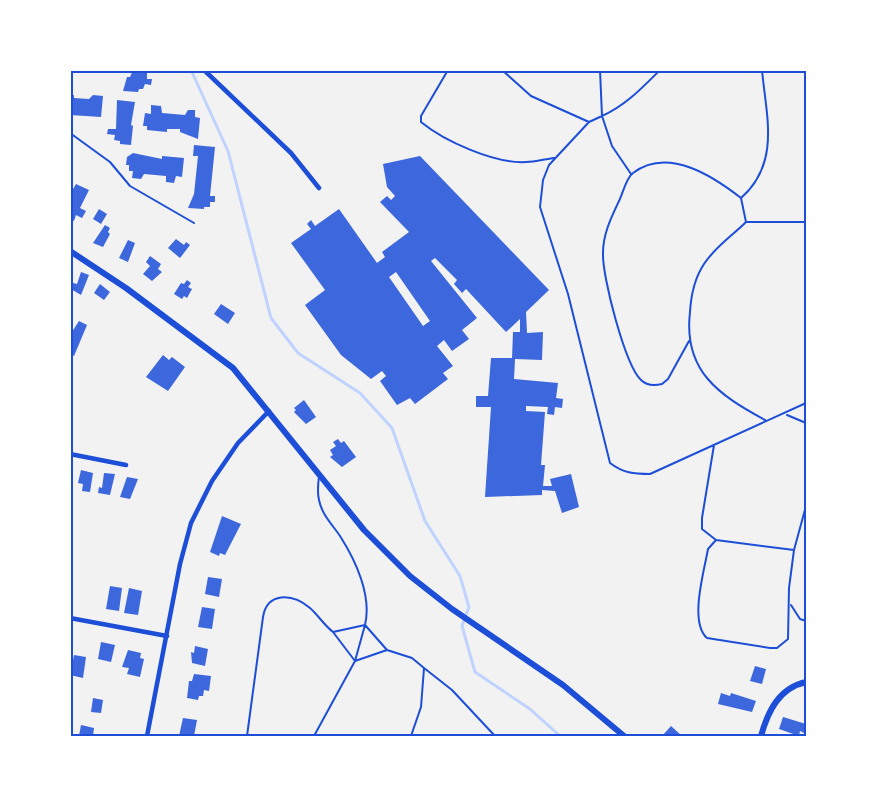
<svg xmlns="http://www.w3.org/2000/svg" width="877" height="807" font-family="Ubuntu,sans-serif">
  <rect width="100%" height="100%" fill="#f2f2f2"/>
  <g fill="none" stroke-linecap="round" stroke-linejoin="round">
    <path stroke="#bfd3fe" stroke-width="3" d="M191,70l37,81 43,167 27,35 62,40 32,35 33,93 35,55 9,31 -7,19 13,46 55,37 30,27"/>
  </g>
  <path fill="#3d67dc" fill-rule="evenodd" d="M133,70h14v9h5l-1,6 -6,-1 -2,5h-4l-1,3 -15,-1 4,-14h3z
    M70,95h4v3l15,1 4,-4 10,1 -2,21 -31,-2z
    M117,100l18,2 -4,23 2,1 -2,19 -11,-1v-3l-6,-1 1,-5 -8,-1 1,-5h8z
    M151,105l10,1 1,7 23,2 3,-5h7v7l5,1 -2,21 -18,-7v-3h-13v3l-20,-2v-4h-4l2,-13 6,1z
    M194,145l21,2 -5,49h5v6h-5v5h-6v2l-16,-1 6,-14 4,-38h-5z
    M133,153l29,6v-3l22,2 -2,19 -6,-1 -2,7 -8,-1v-6l-22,-2 -3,5 -9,-1 1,-7h-4v-6h-3l1,-8z
    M420,156l129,134 -23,22 1,21 16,-1 -1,28 -27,-1 -1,20 44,4 -2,15 7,1 -1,9 -7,-1 -1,8 -7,-1 1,-7 -22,-1v5l19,1 -4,53h4l-2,21h9l-2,-7 21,-5 8,33 -17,6 -7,-22 -13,-1v5l-57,2 6,-90h-15v-11h12l3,-38h21l1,-26h7v-13l-14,13 -40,-43 -4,4 -8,-9 3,-4 -22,-22 -4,3 46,57 -15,12 7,9 -17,12 -8,-11 -7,6 16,20 -10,7 5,6 -33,25 -5,-6 -13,7 -17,-24 6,-5 -4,-5 -11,8 -30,-24 -36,-50 20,-15 -34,-47 20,-14 -4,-5 4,-4 4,6 24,-17 38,54 8,-6 -3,-5 27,-20 -29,-30 7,-6 4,4 4,-4 -8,-9 -4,-23zM396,272l34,49 -7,5 -34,-49z
    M76,184l13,6 -9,18 6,3 -4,7 -6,-3 -2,6 -4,-2v-25z
    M99,209l8,5 -6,10 -8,-5z
    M105,225l5,3 -2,4 2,2 -7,13 -10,-4z
    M176,239l8,6 2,-3 4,3 -10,13 -12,-10z
    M128,240l7,3 -7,19 -9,-4z
    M150,256l11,8 -3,5 4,3 -10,9 -9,-7 7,-8 -4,-4z
    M81,272l8,3 -8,20 -10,-6 2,-6 4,1z
    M187,280l4,3 -3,4 4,2 -5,9 -3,-2 -2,3 -8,-5 7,-11 3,1z
    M100,284l10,8 -6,8 -10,-7z
    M221,304l14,9 -7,11 -14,-10z
    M79,321l8,4 -13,31 -4,-2v-19z
    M163,355l6,5 3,-3 13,10 -17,24 -22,-14z
    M304,400l12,17 -10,7 -12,-12 2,-2 -2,-2z
    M338,439l3,4 3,-2 12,16 -14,10 -12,-10 3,-2 -3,-5 6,-4 -3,-4z
    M81,470l12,3 -3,19 -8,-1 1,-7 -5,-1z
    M104,473l11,1 -5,21 -12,-2 1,-6 3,1z
    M127,477l11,2 -8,20 -10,-2z
    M222,516l19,8 -16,31 -5,-2 -1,3 -9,-4z
    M208,577l14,2 -3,18 -14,-3z
    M110,586l12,2 -3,23 -13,-2z
    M129,588l13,3 -4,24 -14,-2z
    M202,607l13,2 -3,20 -14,-2z
    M101,642l14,3 -4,17 -13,-3z
    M195,646l13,3 -3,17 -13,-3 -1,-11 3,1z
    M128,650l13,3 -1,5 4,1 -4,18 -13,-3 2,-6 -7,-1z
    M74,655l12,2 -3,21 -13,-3z
    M755,666l11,3 -4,15 -12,-3z
    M194,674l17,2 -2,15 -5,-1 -1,6h-4l-1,4 -11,-2 2,-17h3z
    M721,693l9,3 1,-3 25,8 -4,11 -34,-8z
    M93,698l10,2 -2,13 -10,-1z
    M783,717l23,7v10l-6,-3 -1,5 -20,-7z
    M183,718l14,2 -3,16h-15z
    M81,725l13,3 -1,8h-14z
    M671,726l11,10h-20z"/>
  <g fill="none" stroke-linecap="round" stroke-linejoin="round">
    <path stroke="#1d4ed8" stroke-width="2" d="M448,70l-27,46v6c23,19 74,42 105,40 9,0 19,-3 28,-4
      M502,70l29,26 58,26 13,-6 -2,-46
      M589,122l-40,43 -6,15 -3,27 28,87 42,169c13,10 24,11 40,11l156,-71
      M70,133l40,29 20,24 64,37
      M631,174l-19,-28 -10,-30c23,-10 40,-28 58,-46
      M741,198c40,-35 25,-83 21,-128
      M746,222c-14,14 -31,25 -42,42 -10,15 -13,31 -14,48 -7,59 29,83 75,108
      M689,341l-21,38 -6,5c-8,2 -15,2 -21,-4 -16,-15 -39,-104 -38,-127 0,-19 8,-35 16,-52 4,-8 7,-23 14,-28 35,-27 81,4 108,25l5,24h60
      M787,415l19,8
      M714,445l-12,73v11l14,11
      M794,550l-78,-10 -8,9c-4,23 -19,73 -1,89l63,10h7l11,-9 1,-51 5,-38 12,-44
      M791,605l9,14 6,2
      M387,650l-32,11 10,-36 22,25 25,8 12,10 -3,39 -10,29
      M424,668l28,22 43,46
      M247,736l16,-119c4,-25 29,-24 47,-9 8,7 14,17 23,24
      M314,736l41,-75 -22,-29 32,-7c7,-29 -9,-64 -25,-89 -8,-12 -18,-21 -21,-36 -2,-8 -1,-16 0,-24"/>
    <path stroke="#1d4ed8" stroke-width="4.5" d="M204,70l87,83 28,35
      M70,454l56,11
      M70,618l97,18
      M147,736l33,-172 11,-41 21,-42 26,-38 31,-32"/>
    <path stroke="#1d4ed8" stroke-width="6" d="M70,251l56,37 107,80 131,162 46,46 42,33 111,76 61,51
      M761,736c7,-25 18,-48 45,-54"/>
  </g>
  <rect width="877" height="807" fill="none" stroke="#ffffff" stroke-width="144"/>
  <rect x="72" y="72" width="733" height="663" fill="none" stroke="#1d4ed8" stroke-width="2"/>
</svg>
